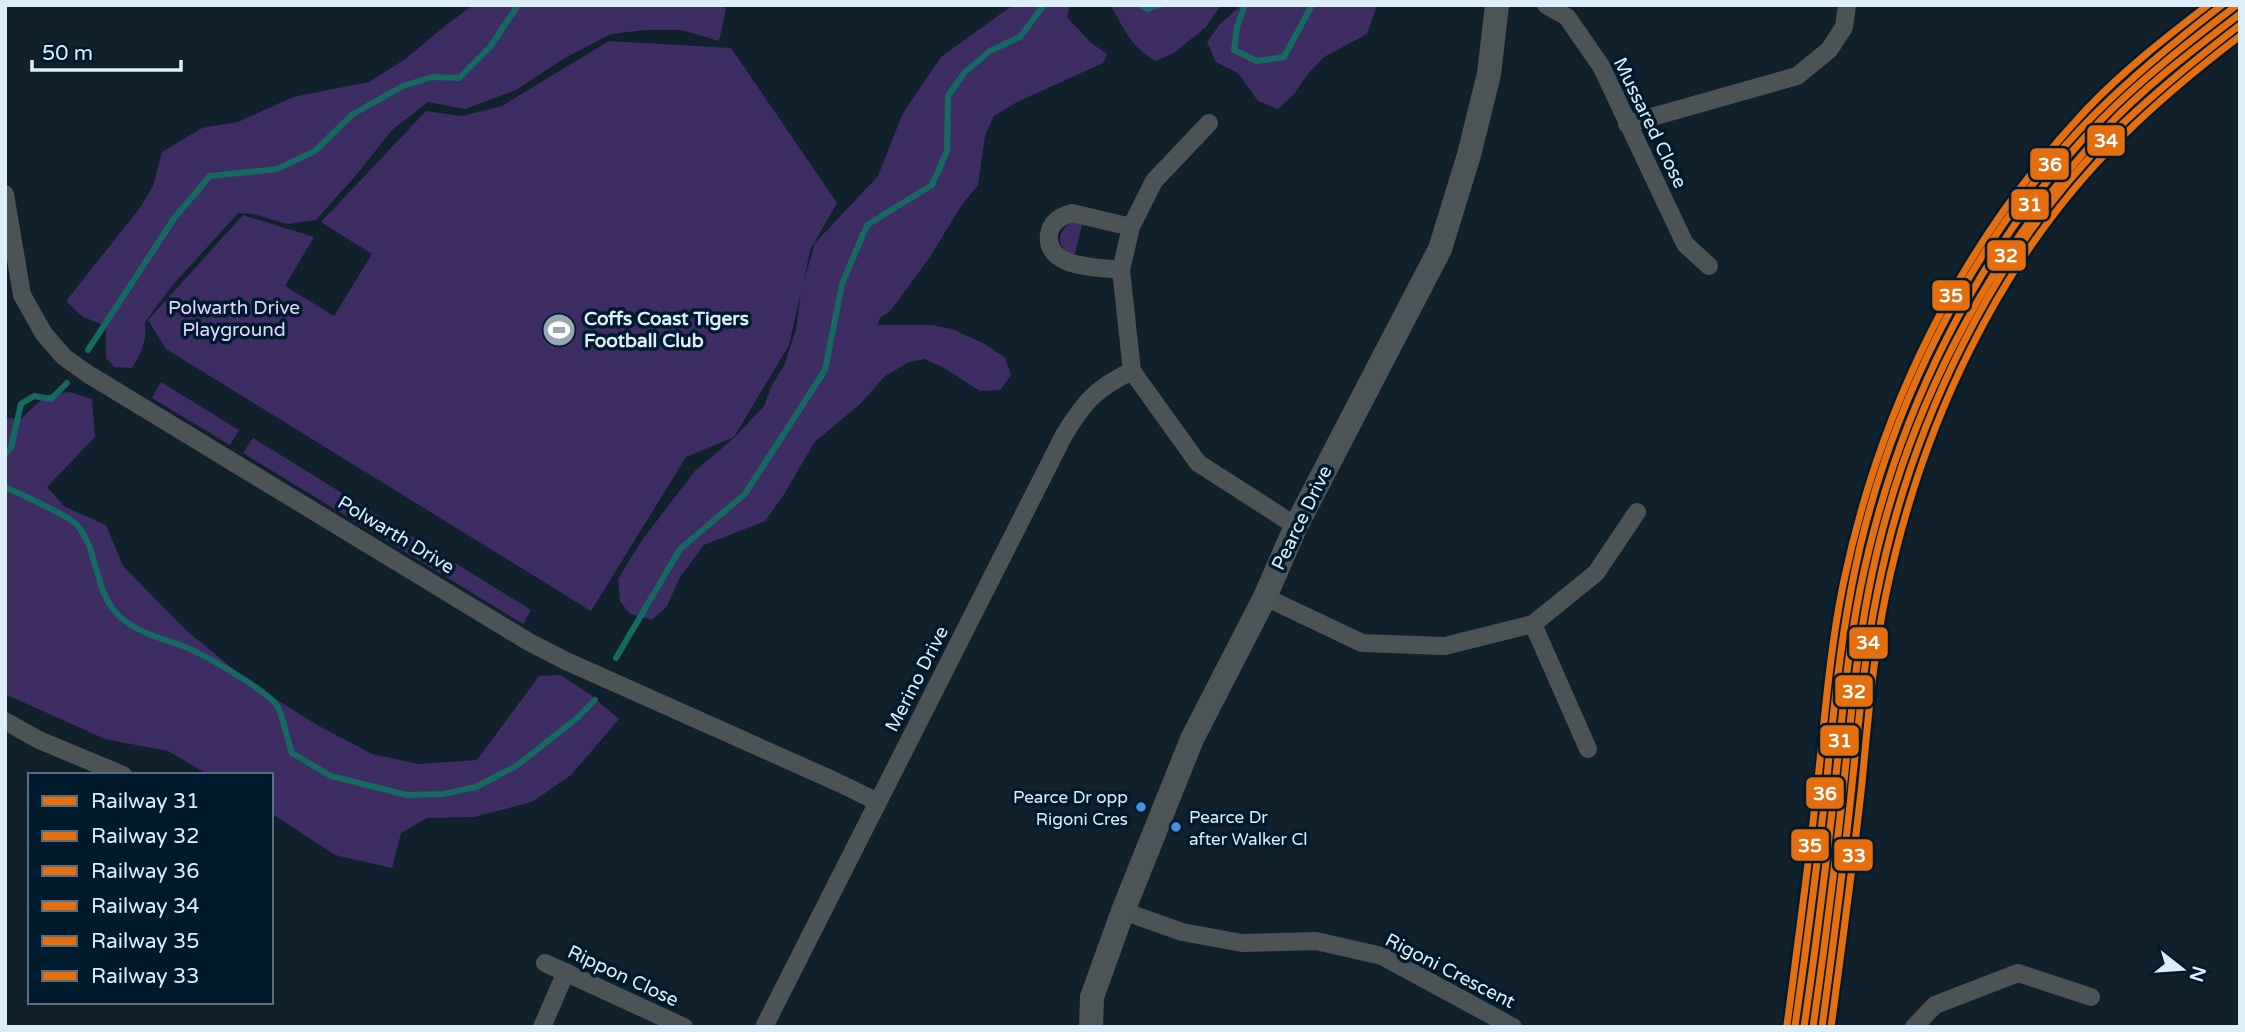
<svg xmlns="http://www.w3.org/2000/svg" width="2245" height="1032" font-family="'Varela Round',sans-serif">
  <rect width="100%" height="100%" fill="#11212c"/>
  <path fill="#3d2d62" d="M473,5h250l3,4 -7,32 -37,-11h-37l-34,4 -48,25 -47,31 -51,19 -37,-7 -36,28 -35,44 -41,46 -29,4 -34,-10 -15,-1 -67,74 -26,35c2,19 -3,30 -13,46l-18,-1 -8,-9v-32l-23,-9 -17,-16 74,-93 13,-22 9,-34 40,-24 36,-6 55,-25 76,-15 35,-22 41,-34z
    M1013,5h57l-3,12 24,26 16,11 -4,9 -84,38 -25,15 -9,19 -7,50 -17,21 -31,51 -39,53 -11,8 -3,7h55l20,4 33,15 20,14 6,17 -11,15 -20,1 -34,-22 -21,-10 -16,3 -24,14 -25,28 -46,39 -31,53 -18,25 -61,24 -24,32 -13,29 -15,14 -22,-6 -10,-13 -2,-22 24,-39 53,-69 40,-34 29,-31 8,-21 12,-19 12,-37 5,-37 -12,53 -55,92 -48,20 -95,154 -425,-262 -18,-29 95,-105 71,22 -29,49 49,30 38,-62 -51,-32 105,-111 36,5 40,-10 107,-65 122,7 106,155 -27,47 -6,31 11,-38 63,-67 25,-63 38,-56z
    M1110,5h111l-15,22 -32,26 -18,8c-27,-15 -30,-31 -46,-56z
    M1237,5h140l-10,29 -43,23 -17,18 -13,19 -16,15 -20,-8 -20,-28 -22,-11 -9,-20 13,-18 18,-16z
    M1073,221h10l-9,36c-19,-9 -18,-26 -1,-36z
    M161,382l78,48 -9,15 -78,-47z
    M70,392l22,7 3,38 -48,50 18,20 41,18 17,41 63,64 63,52 68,43 55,29 47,10 58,-4 62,-84 21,-1 31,20 28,24 -48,56 -39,27 -58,15 -47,1 -26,15 -9,35 -57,-13 -64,-42v-38h-62l-41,-24 -63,-12 -100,-45v-276l16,1 25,-24z
    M253,438l278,172 -8,14 -280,-171z"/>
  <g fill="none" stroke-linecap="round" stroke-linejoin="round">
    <path stroke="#156961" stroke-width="6" d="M1140,5l7,4 13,-4
      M1245,5l-8,22 -3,23 23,11 27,-4 28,-52
      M88,350l87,-133 35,-41 67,-7 38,-18 38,-37 50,-28 29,-9 27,1 31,-31 28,-42
      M5,454l6,-6 10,-44 13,-8 17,3 16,-16
      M5,487c15,7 61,27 71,37 23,25 17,65 42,91 17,17 45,24 67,32 18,7 85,45 93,60 6,14 9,32 14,46l39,23 76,19 36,-1 33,-7 40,-21 60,-47 19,-19
      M616,658l64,-109 65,-55 80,-124 17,-86 25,-59 65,-40 15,-34 1,-55 17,-24 25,-21 30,-14 24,-32"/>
    <path stroke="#4b5357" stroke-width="18" d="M1546,5l21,12 34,49 84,178 24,22
      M1209,123l-55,58 -23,46 -10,43 11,101 66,92 98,63
      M1627,124l170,-48 32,-26 15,-23 3,-22
      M5,194l17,101 22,39 20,23 24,17 441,268 37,19 271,121 41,20
      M1121,270c-23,-3 -76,-1 -72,-36 2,-12 12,-18 23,-21l59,14
      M1265,597l97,46 83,3 88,-22 63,-51 41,-61
      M1533,624l55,125
      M5,721l34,19 84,35
      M1123,911l59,21 60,11 74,-2 66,15 131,71
      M545,963l139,64
      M542,1027l24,-55
      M764,1027l300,-592c21,-34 32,-47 68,-64
      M1914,1027l21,-22 83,-32 73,24"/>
    <path stroke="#4c5457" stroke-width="24" d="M1091,1027l1,-30 31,-86 69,-172 73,-142 31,-71 144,-277 29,-94 20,-81 8,-69"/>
    <defs>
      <path id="rail-1" d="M1804,1027c12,-81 22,-161 31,-242 7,-65 12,-131 25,-195 35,-174 116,-340 240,-469 42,-43 89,-79 137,-116"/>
      <path id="rail-2" d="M1813,1027c11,-76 21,-152 29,-228 8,-69 13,-137 26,-205 33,-175 117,-335 237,-465 40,-43 88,-79 135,-115"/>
      <path id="rail-3" d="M1795,1026c11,-76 21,-153 30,-229 7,-69 13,-139 26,-207 32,-173 119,-351 244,-476 40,-40 83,-75 127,-109"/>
      <path id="rail-4" d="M1822,1027c11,-81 22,-161 30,-242 7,-64 12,-128 25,-191 33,-167 115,-342 238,-463 39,-38 81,-72 125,-106"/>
      <path id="rail-5" d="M1787,1025c11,-82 22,-164 31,-246 7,-64 12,-130 25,-194 37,-178 118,-342 243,-475 37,-39 79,-72 122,-105"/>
      <path id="rail-6" d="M1831,1027c11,-81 22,-163 31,-244 6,-63 11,-127 24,-189 35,-167 112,-335 235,-456 37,-37 77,-70 119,-102"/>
    </defs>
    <use href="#rail-1" stroke="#001a2d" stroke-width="12"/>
    <use href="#rail-2" stroke="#001a2d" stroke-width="12"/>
    <use href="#rail-3" stroke="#001a2d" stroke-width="12"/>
    <use href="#rail-4" stroke="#001a2d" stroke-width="12"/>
    <use href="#rail-5" stroke="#001a2d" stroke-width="12"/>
    <use href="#rail-6" stroke="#001a2d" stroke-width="12"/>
    <use href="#rail-1" stroke="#e56e0f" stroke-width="7"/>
    <use href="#rail-2" stroke="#e56e0f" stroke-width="7"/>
    <use href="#rail-3" stroke="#e56e0f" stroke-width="7"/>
    <use href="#rail-4" stroke="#e56e0f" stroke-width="7"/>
    <use href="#rail-5" stroke="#e56e0f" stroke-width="7"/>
    <use href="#rail-6" stroke="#e56e0f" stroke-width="7"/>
  </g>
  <defs>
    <symbol id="stadium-disc" viewBox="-11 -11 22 22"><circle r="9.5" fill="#96a6b3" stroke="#001a2d"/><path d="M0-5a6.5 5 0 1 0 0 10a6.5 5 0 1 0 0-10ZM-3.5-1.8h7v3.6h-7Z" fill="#fff"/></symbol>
  </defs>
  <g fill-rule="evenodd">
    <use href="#stadium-disc" x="540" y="311" width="38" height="38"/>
  </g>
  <g fill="#4094de" stroke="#001a2d" stroke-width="2.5">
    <circle cx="1141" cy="807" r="6"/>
    <circle cx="1176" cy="827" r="6"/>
  </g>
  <g text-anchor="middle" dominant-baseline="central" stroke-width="7" stroke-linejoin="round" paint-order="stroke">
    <g font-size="17" fill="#ddeefb" stroke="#001a2d" text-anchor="end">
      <text x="1128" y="797">Pearce Dr opp<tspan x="1128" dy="22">Rigoni Cres</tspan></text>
      <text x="1189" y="817" text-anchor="start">Pearce Dr<tspan x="1189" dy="22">after Walker Cl</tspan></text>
    </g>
    <g font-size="19" fill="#ddeefb" stroke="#001a2d">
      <text transform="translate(1650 123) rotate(64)">Mussared Close</text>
      <text transform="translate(1302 518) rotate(-64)">Pearce Drive</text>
      <text transform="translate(396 535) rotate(31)">Polwarth Drive</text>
      <text transform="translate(917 679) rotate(-63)">Merino Drive</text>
      <text transform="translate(1450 971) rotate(27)">Rigoni Crescent</text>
      <text transform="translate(623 976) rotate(25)">Rippon Close</text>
    </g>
    <g font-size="19" fill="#e1d7fd" stroke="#001a2d">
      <text x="234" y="308">Polwarth Drive<tspan x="234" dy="22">Playground</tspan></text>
    </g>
    <g font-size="19" font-weight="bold" fill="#ddeefb" stroke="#001a2d" text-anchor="start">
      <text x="584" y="319">Coffs Coast Tigers<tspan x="584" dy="22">Football Club</tspan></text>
    </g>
  </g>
  <g stroke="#001a2d" stroke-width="2.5">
    <rect x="2086" y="124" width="40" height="33" rx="7" fill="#e56e0f"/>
    <rect x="2029" y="147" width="41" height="34" rx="7" fill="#e56e0f"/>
    <rect x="2010" y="188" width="40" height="33" rx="7" fill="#e56e0f"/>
    <rect x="1986" y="239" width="41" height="33" rx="7" fill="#e56e0f"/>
    <rect x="1931" y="279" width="40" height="33" rx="7" fill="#e56e0f"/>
    <rect x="1848" y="626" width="41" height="34" rx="7" fill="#e56e0f"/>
    <rect x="1834" y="674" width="40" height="34" rx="7" fill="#e56e0f"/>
    <rect x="1819" y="724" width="41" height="33" rx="7" fill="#e56e0f"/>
    <rect x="1805" y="776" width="40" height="34" rx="7" fill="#e56e0f"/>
    <rect x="1790" y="828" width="40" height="34" rx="7" fill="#e56e0f"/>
    <rect x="1833" y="838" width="41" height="34" rx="7" fill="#e56e0f"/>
  </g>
  <g font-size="19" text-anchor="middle" font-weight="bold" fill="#fff">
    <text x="2106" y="147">34</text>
    <text x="2050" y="171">36</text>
    <text x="2030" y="211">31</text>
    <text x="2006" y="262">32</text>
    <text x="1951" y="302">35</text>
    <text x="1868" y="649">34</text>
    <text x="1854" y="698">32</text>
    <text x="1840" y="747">31</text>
    <text x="1825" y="800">36</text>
    <text x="1810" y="852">35</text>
    <text x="1854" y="862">33</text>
  </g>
  <rect width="2245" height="1032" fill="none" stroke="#ddeefb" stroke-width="14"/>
  <rect x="28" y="773" width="245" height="231" fill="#001a2d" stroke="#586f7f" stroke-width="2"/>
  <rect x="42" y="796" width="35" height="10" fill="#e56e0f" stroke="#586f7f" stroke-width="2"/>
  <text x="91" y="808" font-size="21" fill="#ddeefb">Railway 31</text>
  <rect x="42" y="831" width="35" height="10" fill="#e56e0f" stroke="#586f7f" stroke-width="2"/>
  <text x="91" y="843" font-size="21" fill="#ddeefb">Railway 32</text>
  <rect x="42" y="866" width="35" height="10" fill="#e56e0f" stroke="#586f7f" stroke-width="2"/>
  <text x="91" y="878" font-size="21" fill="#ddeefb">Railway 36</text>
  <rect x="42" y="901" width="35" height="10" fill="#e56e0f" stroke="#586f7f" stroke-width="2"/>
  <text x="91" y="913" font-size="21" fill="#ddeefb">Railway 34</text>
  <rect x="42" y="936" width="35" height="10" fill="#e56e0f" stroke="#586f7f" stroke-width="2"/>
  <text x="91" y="948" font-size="21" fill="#ddeefb">Railway 35</text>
  <rect x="42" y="971" width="35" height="10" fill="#e56e0f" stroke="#586f7f" stroke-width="2"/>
  <text x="91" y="983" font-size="21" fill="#ddeefb">Railway 33</text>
  <g transform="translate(2182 969) rotate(107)" stroke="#001a2d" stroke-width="5" paint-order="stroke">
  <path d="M0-5L12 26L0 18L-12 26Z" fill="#ddeefb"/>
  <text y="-10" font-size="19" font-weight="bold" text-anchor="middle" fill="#ddeefb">N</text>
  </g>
  <path d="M32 60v10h149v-10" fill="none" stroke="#ddeefb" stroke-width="3.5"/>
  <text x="42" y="60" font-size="21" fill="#ddeefb" stroke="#001a2d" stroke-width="5" paint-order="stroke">50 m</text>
</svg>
